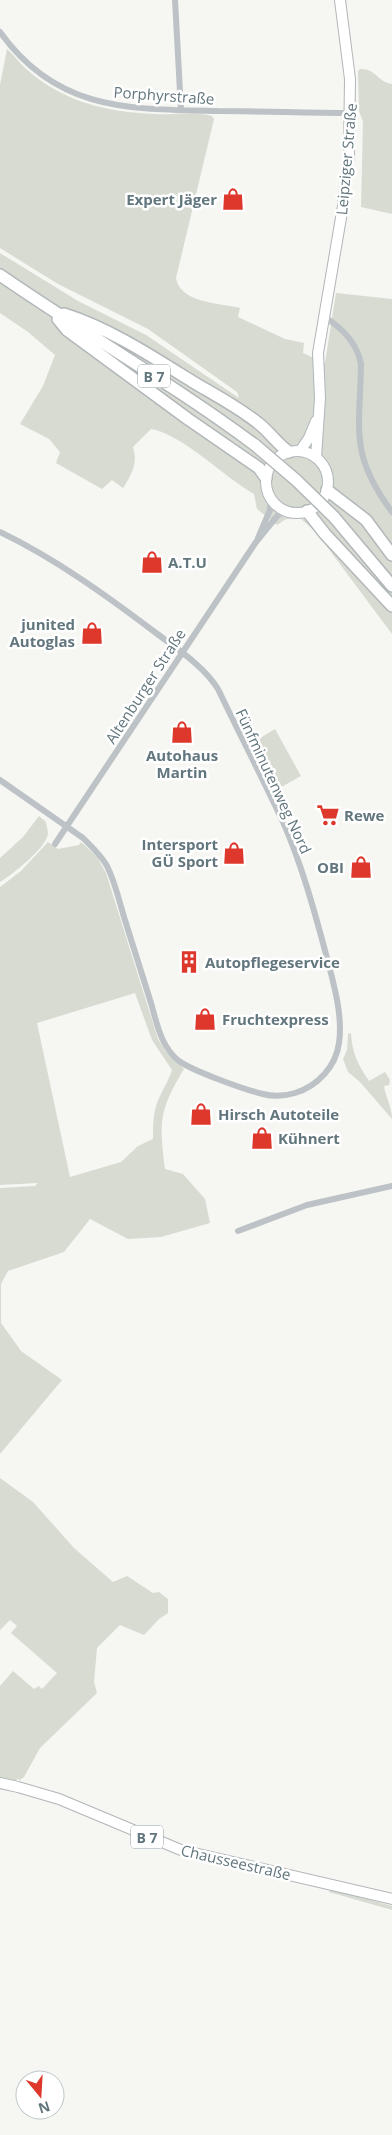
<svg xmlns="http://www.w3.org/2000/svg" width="392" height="2135" font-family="'Open Sans',sans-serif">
  <rect width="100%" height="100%" fill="#f6f6f3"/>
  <path fill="#d7dbd2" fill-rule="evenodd" d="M7,49c6,5 12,13 18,19 38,34 81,44 130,46 18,1 41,-3 57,2l2,3 -38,159c4,25 43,25 64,30l-2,9 47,22 19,4 -1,10 22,10 11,-70 56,6v335l-76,-102 -15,-13h-15l-9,6 -20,-16 -3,-15c-30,-17 -72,-60 -103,-65l-18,18c5,16 -1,27 -10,41l-11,-8 -10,9 -46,-26 4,-11 -11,-13 -29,-15 23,-38 12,-31 -27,-23 -28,-19v-60l78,48 68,34 93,63 -2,-6 -89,-63 -90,-45 -58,-36v-163z
    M360,69c15,-1 18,13 32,15v130l-31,-7 2,-85 -4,-11 -1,-40z
    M275,729l26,47 -25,14 -24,-47z
    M39,816l7,6c0,3 2,8 2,12 -2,14 -36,41 -48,48v-24l23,-21z
    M48,842l10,7 21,-4 2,-3 16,15 9,16 52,166 8,13 18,17c-25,41 -25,53 -19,100l18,5 22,25 5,24 -49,14 -33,2 -38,-20 -26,33 -56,19 -7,13v39l20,28 41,29 -62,74v-266l35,-2 3,-3 -38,2v-298l21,-16zM135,993l17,47 20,30c-3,10 -8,17 -12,26 -7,13 -7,29 -7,43l-15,7 -17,16 -51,15 -33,-154z
    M351,1033c1,20 7,32 18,48l16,-9 5,8 -1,5 -5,1c2,12 8,22 8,33l-32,-37 -12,-10 -5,-13 4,-9 1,-16z
    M0,1478l33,24 41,46 39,34 14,-6 26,17 6,-1 9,7v14l-9,6 -15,16 -24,-10 -23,23 -3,34 3,11 -57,55 -16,29 -4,3 -3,-1 -1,3 -16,-3v-93l13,-15 21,18 5,-3 3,3 15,-16 -46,-40 6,-7 -7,-6 -10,10z
    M330,1889l62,17v4l-63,-18z"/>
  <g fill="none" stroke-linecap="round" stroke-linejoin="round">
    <defs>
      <path id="primary" d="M300,451l9,-13 7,-17
        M266 482a31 31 0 1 1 62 0a31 31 0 1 1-62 0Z
        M316,457l4,-59 -2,-45 25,-147 6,-52 1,-75 -10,-79
        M0,1783l18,4 41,12 122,51 211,49"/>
      <path id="highway" d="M0,275c84,58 173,109 255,170
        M64,314c45,14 89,43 129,68 22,13 45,25 65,41 12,9 19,21 31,29
        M58,319l9,11 121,89 71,49 7,10
        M327,490l39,30 26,35
        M307,511l18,23 67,72
        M334,517l58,69"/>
    </defs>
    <use href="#primary" stroke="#b0b6b9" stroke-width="12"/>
    <use href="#highway" stroke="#b2b7b9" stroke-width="14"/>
    <path stroke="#bcc2c5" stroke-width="6" d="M175,0l6,110
      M0,32c57,80 130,77 218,79 44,0 88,2 133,2
      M323,316c18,11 34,27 38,48 -1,66 -12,90 31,148
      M0,532c56,27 107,64 156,101 21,16 48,33 62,56 21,44 44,88 65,133 19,43 32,91 44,136 7,27 16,58 12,85 -3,23 -21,43 -44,50 -10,3 -21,4 -32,1 -18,-4 -70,-23 -84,-33 -18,-14 -22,-37 -28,-58 -9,-29 -18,-58 -27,-86 -5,-17 -9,-35 -17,-51 -6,-11 -15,-19 -24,-28l-83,-58
      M258,538l12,-28 1,-12
      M55,844l201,-302 22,-27 8,-4
      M238,1231l69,-26 85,-19"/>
    <use href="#primary" stroke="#fff" stroke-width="10"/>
    <use href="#highway" stroke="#fff" stroke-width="11"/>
    <defs>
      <path id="highway-bridge" d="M255,445l41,35 38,37"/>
    </defs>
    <use href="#highway-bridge" stroke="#b2b7b9" stroke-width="14" stroke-linecap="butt"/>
    <use href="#highway-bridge" stroke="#fff" stroke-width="11"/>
  </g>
  <defs>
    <symbol id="shop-bare" viewBox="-9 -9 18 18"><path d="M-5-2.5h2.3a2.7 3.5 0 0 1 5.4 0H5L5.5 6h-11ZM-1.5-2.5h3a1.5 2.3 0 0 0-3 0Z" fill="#de372b" stroke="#fff" stroke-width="2.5" paint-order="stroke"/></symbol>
    <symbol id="supermarket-bare" viewBox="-9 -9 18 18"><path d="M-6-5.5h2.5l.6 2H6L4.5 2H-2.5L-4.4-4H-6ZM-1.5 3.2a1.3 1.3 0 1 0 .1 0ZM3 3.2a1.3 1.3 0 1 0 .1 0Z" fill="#de372b" stroke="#fff" stroke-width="2.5" paint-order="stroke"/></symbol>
    <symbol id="building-bare" viewBox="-9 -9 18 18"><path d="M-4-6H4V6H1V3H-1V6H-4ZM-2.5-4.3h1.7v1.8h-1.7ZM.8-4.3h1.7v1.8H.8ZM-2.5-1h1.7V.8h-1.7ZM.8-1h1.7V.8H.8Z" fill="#de372b" stroke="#fff" stroke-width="2.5" paint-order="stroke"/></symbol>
  </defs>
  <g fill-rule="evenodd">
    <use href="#shop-bare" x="217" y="183" width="32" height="32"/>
    <use href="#shop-bare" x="136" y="546" width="32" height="32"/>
    <use href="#shop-bare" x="76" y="617" width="32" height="32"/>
    <use href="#shop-bare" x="166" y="716" width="32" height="32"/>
    <use href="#supermarket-bare" x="312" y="799" width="32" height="32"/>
    <use href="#shop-bare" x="218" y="837" width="32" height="32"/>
    <use href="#shop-bare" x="345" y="851" width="32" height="32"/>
    <use href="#building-bare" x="173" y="946" width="32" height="32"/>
    <use href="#shop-bare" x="189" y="1003" width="32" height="32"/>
    <use href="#shop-bare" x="185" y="1098" width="32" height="32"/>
    <use href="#shop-bare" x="246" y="1122" width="32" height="32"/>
  </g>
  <g text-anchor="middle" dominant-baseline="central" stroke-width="5" stroke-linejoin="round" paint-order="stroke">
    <g fill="#fff" stroke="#919fa4" stroke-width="1">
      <rect x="138" y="364.5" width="32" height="23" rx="4"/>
      <rect x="131" y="1825.5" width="32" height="23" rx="4"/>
    </g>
    <g font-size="14" font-weight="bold" fill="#62767d">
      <text x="154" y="376">B 7</text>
      <text x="147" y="1837">B 7</text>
    </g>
    <g font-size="15" fill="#62767d" stroke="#fff">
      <text transform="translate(164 95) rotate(4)">Porphyrstraße</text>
      <text transform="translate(346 159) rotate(-85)">Leipziger Straße</text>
      <text transform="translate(145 686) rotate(-57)">Altenburger Straße</text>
      <text transform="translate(274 781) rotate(65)">Fünfminutenweg Nord</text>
      <text transform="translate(236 1862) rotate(13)">Chausseestraße</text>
    </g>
    <g font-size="15" font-weight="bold" fill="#62767d" stroke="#fff" text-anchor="start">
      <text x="217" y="199" text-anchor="end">Expert Jäger</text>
      <text x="168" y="562">A.T.U</text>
      <text x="75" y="624" text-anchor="end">junited<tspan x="75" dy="17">Autoglas</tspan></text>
      <text x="182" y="755" text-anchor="middle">Autohaus<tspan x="182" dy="17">Martin</tspan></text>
      <text x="344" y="815">Rewe</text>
      <text x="218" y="844" text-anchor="end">Intersport<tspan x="218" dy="17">GÜ Sport</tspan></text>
      <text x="344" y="867" text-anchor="end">OBI</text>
      <text x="205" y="962">Autopflegeservice</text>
      <text x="222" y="1019">Fruchtexpress</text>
      <text x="218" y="1114">Hirsch Autoteile</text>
      <text x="278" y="1138">Kühnert</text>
    </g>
  </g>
  <g transform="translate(40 2095) rotate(162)"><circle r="24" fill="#ffffff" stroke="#c0c8cb"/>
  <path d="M0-4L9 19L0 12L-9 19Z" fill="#de372b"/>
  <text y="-8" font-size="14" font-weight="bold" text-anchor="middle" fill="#62767d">N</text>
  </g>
</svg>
